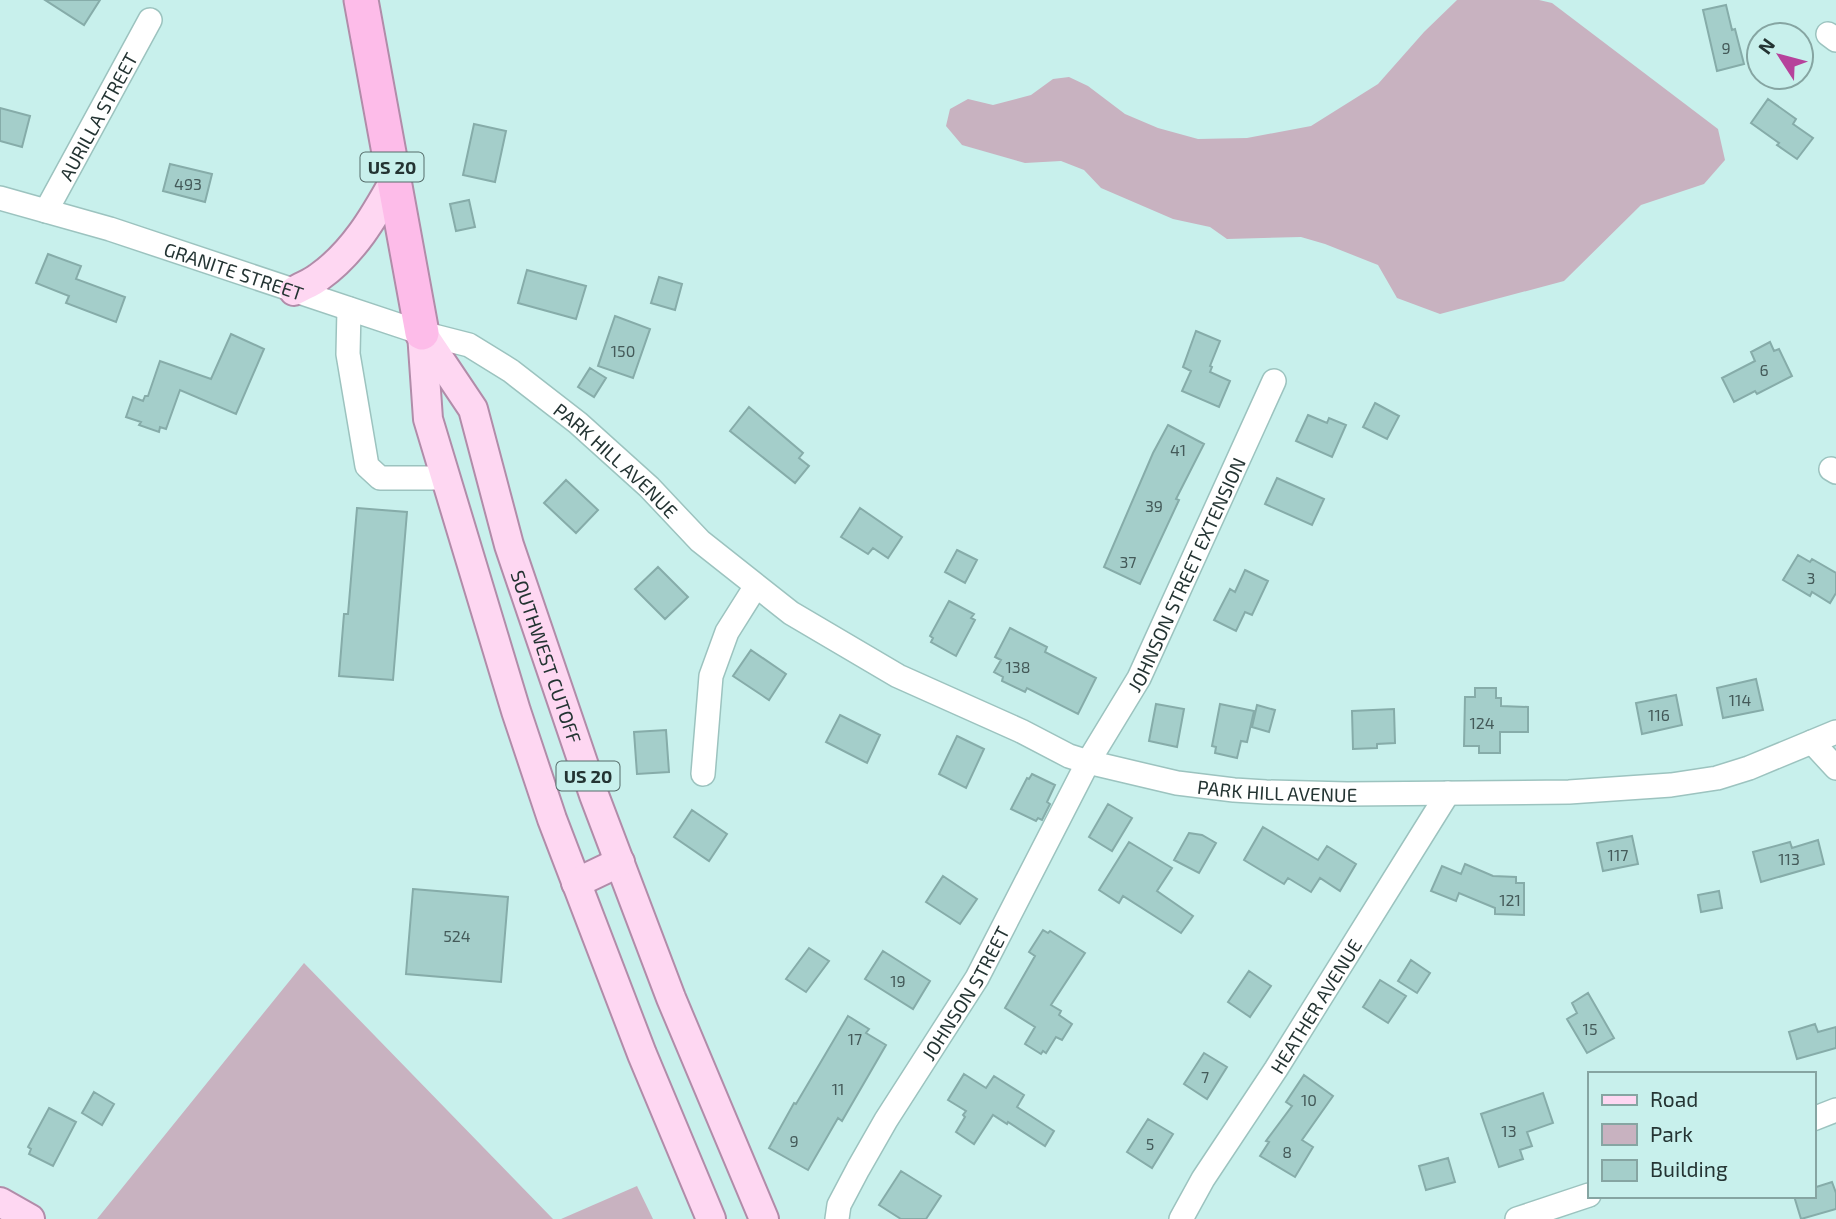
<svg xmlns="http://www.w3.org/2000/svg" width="1836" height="1219" font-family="'Exo 2',sans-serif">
  <rect width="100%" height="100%" fill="#c8f0ec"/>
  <path fill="#c8b2c0" d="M1457,0h82l13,3 166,126 7,31 -21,24 -63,21 -77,76 -124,33 -43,-16 -19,-33 -53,-21 -24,-7 -74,2 -17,-12 -37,-8 -72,-31 -17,-18 -23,-9 -36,2 -63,-18 -16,-19 4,-17 18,-10 25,6 38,-10 22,-16 16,-2 19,9 37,28 33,14 40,11 49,-1 64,-12 67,-42 46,-52z
    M304,963l249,256h-456z
    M637,1186l16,33h-92z"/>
  <path fill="#a4ceca" stroke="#86aca9" stroke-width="2" d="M45,0h55l-16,25z
    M1726,5l6,25 3,-1 9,35 -27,7 -14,-61z
    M1768,99l28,20 -3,5 20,14 -16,21 -20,-14 2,-2 -28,-20z
    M0,108l30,8 -8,31 -22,-6z
    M474,124l32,7 -11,51 -32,-7z
    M170,164l42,10 -7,28 -42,-11z
    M469,200l6,27 -19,4 -6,-27z
    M48,254l33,12 -5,13 49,18 -9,25 -50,-19 3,-7 -33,-13z
    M527,270l59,16 -10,33 -58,-16z
    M659,277l23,7 -7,26 -24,-7z
    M615,316l35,13 -17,49 -35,-12z
    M1196,331l24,10 -10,25 2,1 -2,5 20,9 -11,26 -37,-16 9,-20 -8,-4z
    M231,334l33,15 -28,65 -56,-24 -14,39 -6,-2 -1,5 -20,-7 2,-3 -15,-5 7,-20 10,4 2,-5h3l12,-35 51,18z
    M1770,342l4,9 5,-2 13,27 -35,18 -2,-3 -21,11 -12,-24 33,-17 -4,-9z
    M590,368l16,10 -12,19 -16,-10z
    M1375,403l24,13 -12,23 -24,-12z
    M749,407l54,46 -4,5 10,8 -14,17 -65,-52z
    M1308,415l19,8 2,-5 17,7 -14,32 -36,-16z
    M1168,425l36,19 -28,55 3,1 -39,84 -36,-17 49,-114z
    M1277,478l47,21 -12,26 -47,-21z
    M566,480l32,30 -22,23 -32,-30z
    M357,508l50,4 -14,168 -54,-4 5,-62h4z
    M860,508l42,29 -14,21 -15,-10 -5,6 -27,-17z
    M957,550l20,10 -12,23 -20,-11z
    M1798,555l12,7 2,-3 24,14v20l-6,10 -18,-11 -2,4 -27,-16z
    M658,567l30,30 -23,22 -30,-30z
    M1245,570l23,11 -16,34 -7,-3 -9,19 -22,-11 16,-31 5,3z
    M949,601l25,13 -3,4 4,2 -19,36 -25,-14 2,-4 -3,-2z
    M1010,628l37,19 -2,5 51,26 -18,36 -51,-26 -2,4 -23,-11 1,-4 -9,-5 7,-12 -6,-3z
    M751,650l35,24 -17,26 -36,-24z
    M1756,679l7,31 -40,8 -6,-30z
    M1475,688h21v10h5v8l27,1v25h-28v21h-21v-7h-15l1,-49h10z
    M1676,695l6,30 -40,9 -6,-31z
    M1156,704l28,5 -7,38 -28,-6z
    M1220,704l34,7 -7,31 -6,-1 -4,17 -22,-5 1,-6 -4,-1z
    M1257,705l18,5 -6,22 -17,-5z
    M1394,709l1,34 -18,1v4l-24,1 -1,-38z
    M840,715l40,20 -13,28 -41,-21z
    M666,730l3,42 -32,2 -3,-42z
    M957,736l27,13 -18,39 -27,-14z
    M1032,774l23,11 -8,17 3,2 -8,16 -4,-2 -2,3 -25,-12 16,-31 2,1z
    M1108,804l24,14 -20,33 -23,-14z
    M692,810l35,24 -18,27 -35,-24z
    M1263,827l55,33 9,-14 29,18 -16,27 -20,-13 -9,14 -23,-14 -4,6 -40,-24z
    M1189,833l13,2 14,8 -17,30 -25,-13z
    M1632,836l6,28 -35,7 -6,-28z
    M1818,840l6,24 -63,18 -8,-30 37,-10 2,6z
    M1129,842l43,26 -15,23 36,25 -12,17 -58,-37 -4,7 -20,-13z
    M1465,864l28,12 23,1v6h8v32l-29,-1v-6l-36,-15 -3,8 -25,-10 11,-25 19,8z
    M943,876l34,23 -17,25 -34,-22z
    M413,889l95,8 -7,85 -95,-8z
    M1719,891l3,17 -21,4 -3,-17z
    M1043,930l5,3 2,-2 35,22 -34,52 10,6 -2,4 13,9 -10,16 -6,-3 -10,16 -3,-2 -2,3 -16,-10 10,-17 -30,-19 30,-52 -6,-4z
    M809,948l20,13 -23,31 -20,-13z
    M883,951l47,30 -17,28 -48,-30z
    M1411,960l19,13 -13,20 -19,-12z
    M1249,971l22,15 -21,31 -22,-15z
    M1380,980l26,16 -18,27 -25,-16z
    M1588,993l26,45 -27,15 -20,-34 10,-6 -5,-10z
    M848,1016l21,13 -3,4 20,12 -44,76 -4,-3 -30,52 -39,-22 25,-45 2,1z
    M1815,1024l3,8 18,-5v21l-39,11 -8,-27z
    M1204,1053l23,14 -20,32 -23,-15z
    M964,1074l22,14 8,-12 30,19 -7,12 37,24 -9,15 -37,-24 -1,2 -14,-9 -19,29 -18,-12 9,-15 -2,-2 3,-4 -18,-11z
    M1304,1075l29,21 -31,44 11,7 -18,30 -35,-21 9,-14 -3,-1 26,-35 -6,-4z
    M94,1092l20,12 -12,21 -20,-12z
    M1543,1093l10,30 -26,9 5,14 -12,4 3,9 -24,8 -18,-53z
    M49,1108l27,14 -23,44 -24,-12 2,-5 -3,-2z
    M1148,1119l25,15 -21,34 -25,-16z
    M1448,1158l7,24 -29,8 -7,-24z
    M901,1171l40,25 -15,23h-25l-22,-14z
    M1832,1182l4,11v16l-35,10 -7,-23h19v-8z"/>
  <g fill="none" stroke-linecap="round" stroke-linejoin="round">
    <defs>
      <g id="minor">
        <path d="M1828,34l8,6"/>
        <path id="s1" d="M0,198l110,31 312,104 47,12 42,26 67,52 71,64 51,54 91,72 107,63 123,55 48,25 19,6 89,21 57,7 32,2 81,2 222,-2 102,-7 46,-7 32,-10 87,-36"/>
        <path id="s2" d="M46,211l104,-191"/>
        <path d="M349,309l-1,45 19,112 13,12h66"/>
        <path d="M1831,469l5,3"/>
        <path d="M1812,742l24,26"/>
        <path d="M703,774l8,-98 16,-44 29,-46"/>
        <path d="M1813,1119l23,-9"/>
        <path id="s3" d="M837,1219l2,-14 19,-36 28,-49 91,-142 111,-216 51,-84 135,-297"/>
        <path id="s4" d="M1181,1219l22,-40 73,-110 172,-276"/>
        <path d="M1517,1219l72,-24"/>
      </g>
      <g id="major">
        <path d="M294,291c8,-5 18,-8 25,-14 34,-24 55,-60 75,-96"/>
        <path id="s5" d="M422,333l51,76 36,136 85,250 77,203 93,221"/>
        <path d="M422,333l6,86 88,292 36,108 90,235 69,165"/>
        <path d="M576,883l44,-21"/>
        <path d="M0,1202l30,17"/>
      </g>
      <path id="highway" d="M361,0l61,333"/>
    </defs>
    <use href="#minor" stroke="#9cc3bf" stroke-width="26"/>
    <use href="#major" stroke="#b18ca9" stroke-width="32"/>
    <use href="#highway" stroke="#b18ca9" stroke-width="37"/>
    <use href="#minor" stroke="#fff" stroke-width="23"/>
    <use href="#major" stroke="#fed7f2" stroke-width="28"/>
    <use href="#highway" stroke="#fdbce9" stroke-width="33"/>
  </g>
  <g text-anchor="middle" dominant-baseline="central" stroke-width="5" stroke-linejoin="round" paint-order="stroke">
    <g font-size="16" fill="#445a59">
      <text x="1726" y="47">9</text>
      <text x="188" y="183">493</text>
      <text x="623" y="350">150</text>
      <text x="1764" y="369">6</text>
      <text x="1178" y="449">41</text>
      <text x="1154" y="505">39</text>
      <text x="1128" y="561">37</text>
      <text x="1811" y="577">3</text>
      <text x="1018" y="666">138</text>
      <text x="1740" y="699">114</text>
      <text x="1659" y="714">116</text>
      <text x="1482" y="722">124</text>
      <text x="1618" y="854">117</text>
      <text x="1789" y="858">113</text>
      <text x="1510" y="899">121</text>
      <text x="457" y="935">524</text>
      <text x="898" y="980">19</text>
      <text x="1590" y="1028">15</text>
      <text x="855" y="1038">17</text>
      <text x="1205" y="1076">7</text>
      <text x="838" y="1088">11</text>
      <text x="1309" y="1099">10</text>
      <text x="1509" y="1130">13</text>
      <text x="794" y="1140">9</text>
      <text x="1150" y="1143">5</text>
      <text x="1287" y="1151">8</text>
    </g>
    <g fill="#c8f0ec" stroke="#556c6a" stroke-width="2">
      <rect x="360.5" y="152.5" width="63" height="29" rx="5"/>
      <rect x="556.5" y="761.5" width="63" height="29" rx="5"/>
    </g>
    <g font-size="18" font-weight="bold" fill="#243433">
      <text x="392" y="167">US 20</text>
      <text x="588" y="776">US 20</text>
    </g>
    <g font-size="19" fill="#243433" stroke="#c8f0ec">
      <text stroke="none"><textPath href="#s2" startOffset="108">AURILLA STREET</textPath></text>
      <text stroke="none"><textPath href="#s1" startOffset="245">GRANITE STREET</textPath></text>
      <text stroke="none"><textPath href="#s1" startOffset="679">PARK HILL AVENUE</textPath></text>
      <text stroke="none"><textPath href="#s3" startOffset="735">JOHNSON STREET EXTENSION</textPath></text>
      <text stroke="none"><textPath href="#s5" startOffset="350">SOUTHWEST CUTOFF</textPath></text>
      <text stroke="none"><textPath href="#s1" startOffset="1437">PARK HILL AVENUE</textPath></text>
      <text stroke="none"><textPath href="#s3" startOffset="261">JOHNSON STREET</textPath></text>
      <text stroke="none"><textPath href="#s4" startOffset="252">HEATHER AVENUE</textPath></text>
    </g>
  </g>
  <rect x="1588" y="1072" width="228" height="126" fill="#c8f0ec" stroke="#86a5a2" stroke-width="2"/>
  <rect x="1602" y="1095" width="35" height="10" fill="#fed7f2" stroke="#86a5a2" stroke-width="2"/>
  <text x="1650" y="1107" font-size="21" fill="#243433">Road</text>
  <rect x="1602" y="1124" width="35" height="21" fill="#c8b2c0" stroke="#86a5a2" stroke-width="2"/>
  <text x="1650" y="1142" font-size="21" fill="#243433">Park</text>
  <rect x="1602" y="1160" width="35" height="21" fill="#a4ceca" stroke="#86a5a2" stroke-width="2"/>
  <text x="1650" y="1177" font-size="21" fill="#243433">Building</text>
  <g transform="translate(1780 56) rotate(306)"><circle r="33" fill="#c8f0ec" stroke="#86a5a2" stroke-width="2"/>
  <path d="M0-5L12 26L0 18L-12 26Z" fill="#b6429b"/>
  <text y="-10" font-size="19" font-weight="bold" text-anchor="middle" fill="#243433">N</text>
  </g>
</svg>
